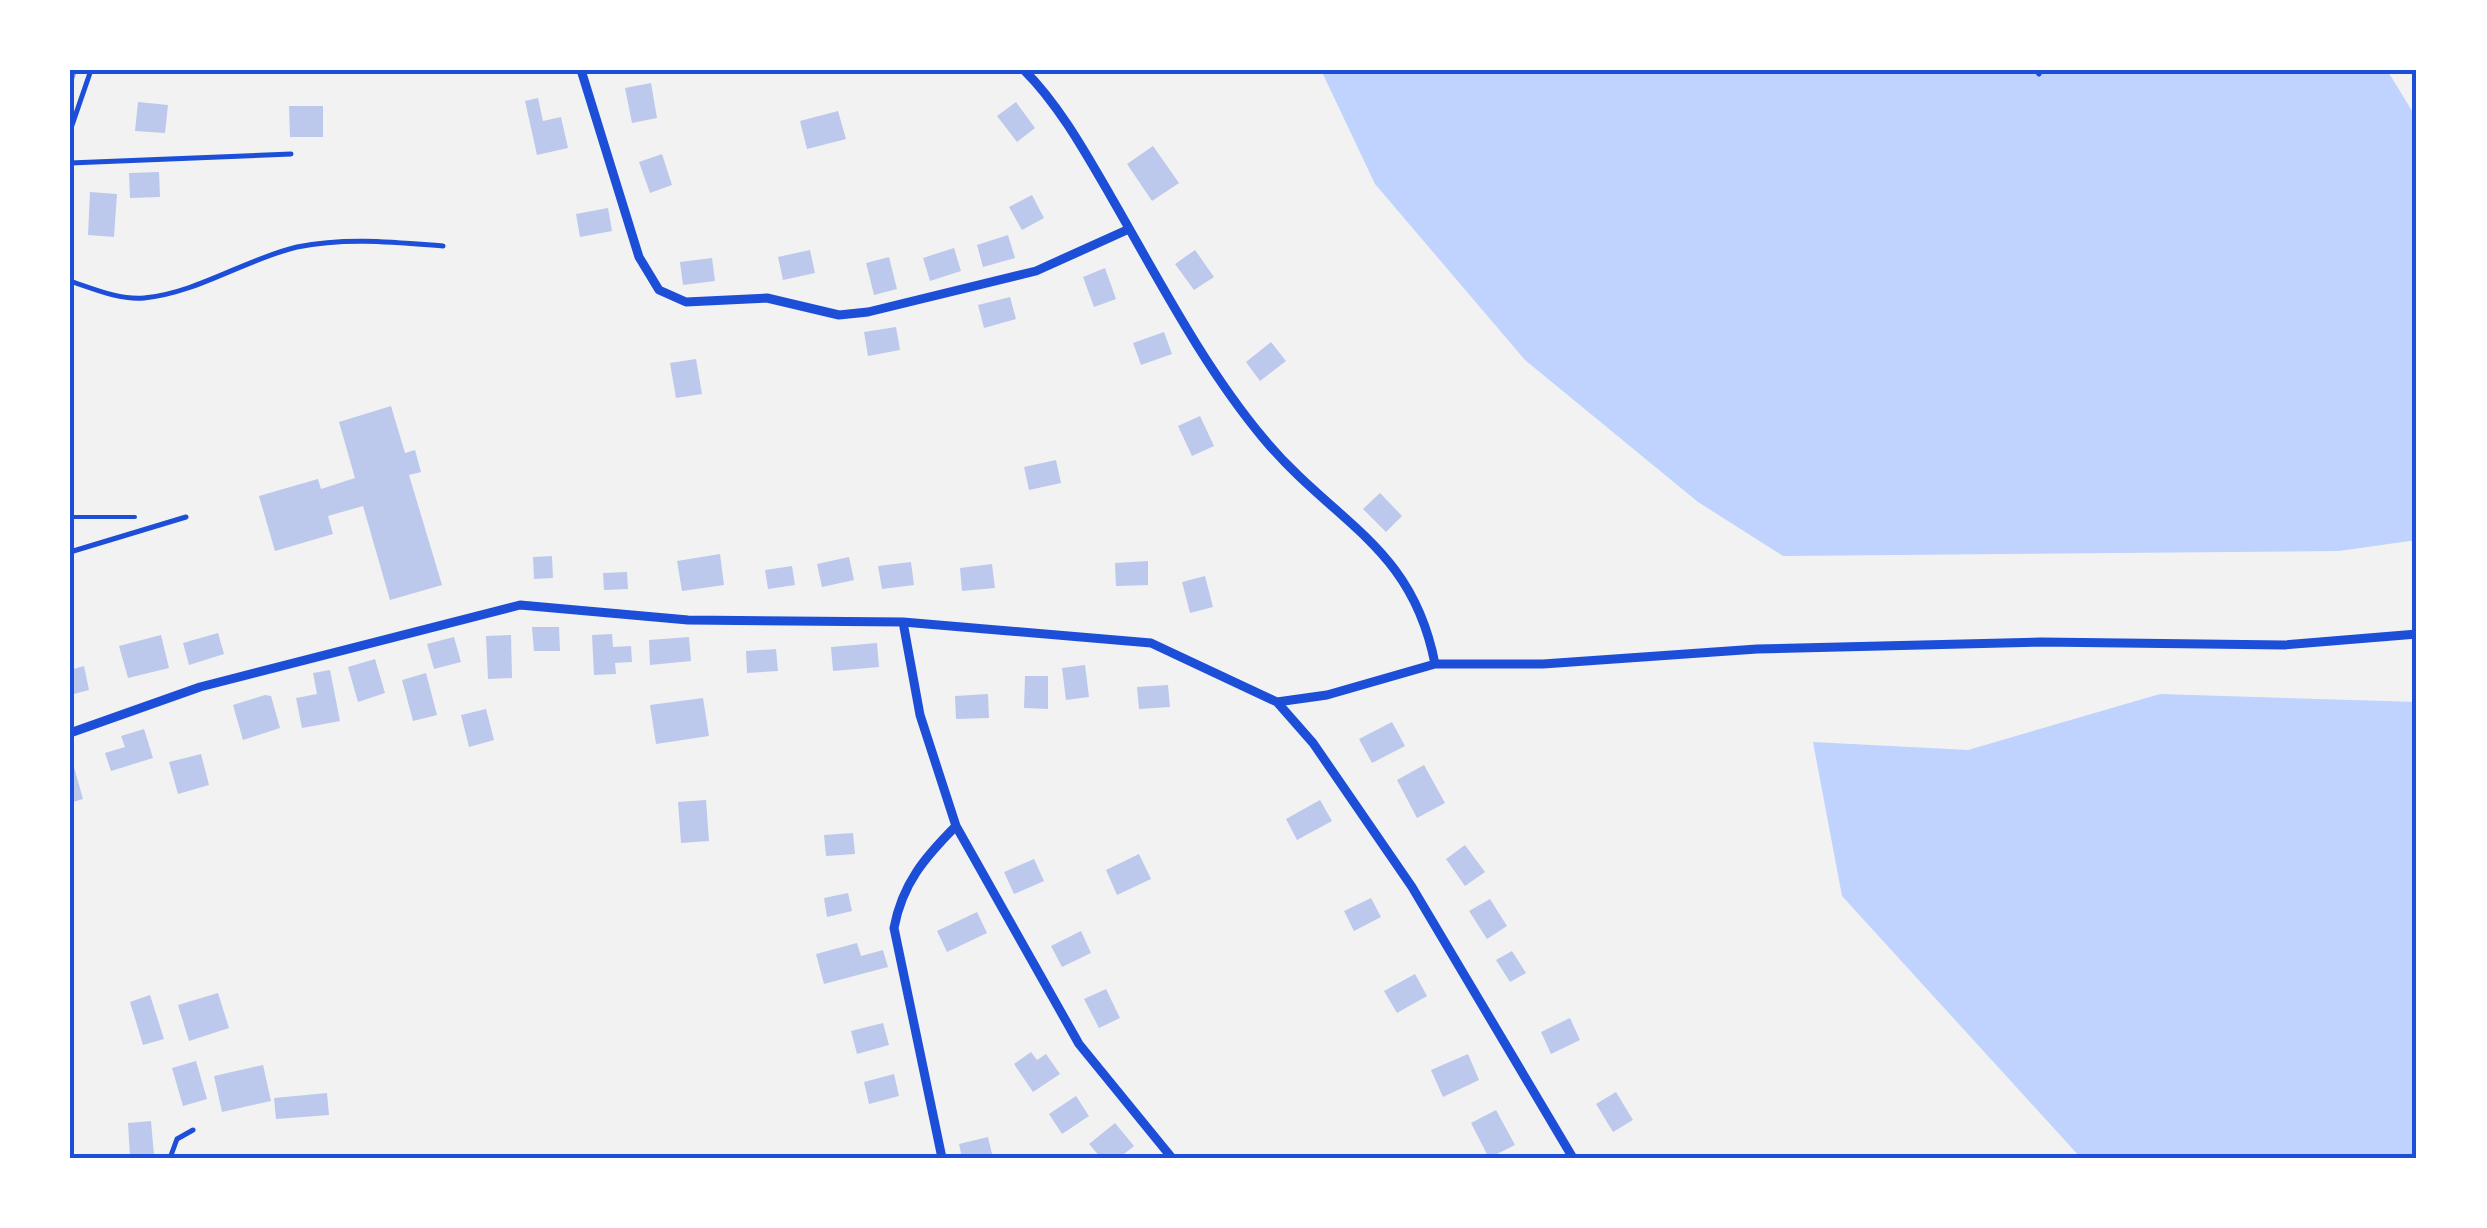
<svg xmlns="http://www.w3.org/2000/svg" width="2487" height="1228" font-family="'Times New Roman',serif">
  <rect width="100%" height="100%" fill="#f2f2f2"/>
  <path fill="#bfd3fe" d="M1321,70h1066l30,49v421l-78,11 -556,5 -85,-54 -173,-142 -150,-176z
    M2160,694l257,8v456h-336l-239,-262 -29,-154 155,8z"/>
  <path fill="#bdc9ec" d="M651,83l6,35 -25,5 -7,-35z
    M538,98l5,23 18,-4 7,31 -31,7 -12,-54z
    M138,102l30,3 -3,28 -30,-2z
    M1016,102l19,26 -18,14 -20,-26z
    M289,106h34v31h-33z
    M838,111l8,28 -39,10 -7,-28z
    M1153,146l26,37 -27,18 -25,-37z
    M662,154l10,31 -22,8 -11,-31z
    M159,172l1,25 -30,1 -1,-25z
    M90,192l27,2 -3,43 -26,-2z
    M1032,195l12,23 -22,12 -13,-23z
    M608,208l4,23 -32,6 -4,-23z
    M1008,235l7,23 -32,9 -6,-22z
    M954,248l7,23 -31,10 -7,-23z
    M810,250l5,23 -32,7 -5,-23z
    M1195,250l19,27 -20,13 -19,-26z
    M889,257l8,32 -23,6 -8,-32z
    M712,258l3,23 -32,4 -3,-23z
    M1105,268l11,31 -22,8 -11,-30z
    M1010,297l6,22 -32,9 -6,-23z
    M896,327l4,23 -32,6 -4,-24z
    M1164,332l8,22 -31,11 -8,-22z
    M1271,342l15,19 -26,20 -14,-19z
    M696,359l6,35 -26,4 -6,-35z
    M391,406l14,47 10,-3 6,22 -12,3 33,110 -52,15 -27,-94 -35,10 5,18 -58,17 -16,-55 59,-17 3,10 34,-11 -16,-56z
    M1200,416l14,30 -22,10 -14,-30z
    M1056,460l5,23 -32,7 -5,-23z
    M1380,493l22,23 -16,16 -23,-23z
    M720,554l4,31 -42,6 -5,-30z
    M552,556l1,22 -19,1 -1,-22z
    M849,557l5,23 -32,7 -5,-23z
    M1148,561v24l-32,1 -1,-23z
    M911,562l3,23 -32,4 -4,-23z
    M992,564l3,24 -33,3 -2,-23z
    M792,566l3,19 -27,4 -3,-19z
    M627,572l1,17 -24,1 -1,-17z
    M1205,576l8,31 -23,6 -8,-31z
    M532,627h27l1,24h-26z
    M218,633l6,21 -35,11 -6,-22z
    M612,634l1,13 18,-1 1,16 -17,1 1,11 -22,1 -2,-40z
    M161,635l8,33 -41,10 -9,-32z
    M511,635l1,43 -24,1 -2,-43z
    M454,637l7,25 -27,7 -7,-25z
    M689,637l2,24 -41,4 -1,-25z
    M877,643l2,24 -46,4 -2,-24z
    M776,649l2,22 -31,2 -1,-22z
    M375,659l10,34 -27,9 -10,-35z
    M1085,665l4,32 -23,3 -4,-32z
    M84,666l5,24 -19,5v-25z
    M330,670l10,51 -38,7 -6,-30 21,-4 -4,-21z
    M426,673l11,42 -24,6 -11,-41z
    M1025,676h23v33l-24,-1z
    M1168,685l2,22 -31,2 -2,-22z
    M988,694l1,24 -33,1 -1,-23z
    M265,695l6,1 9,32 -37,12 -10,-35z
    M703,698l6,38 -53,8 -6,-39z
    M486,709l8,31 -25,7 -8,-32z
    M1392,722l13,24 -33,17 -13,-24z
    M144,729l9,29 -42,13 -6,-18 20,-6 -4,-11z
    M201,754l8,31 -31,9 -9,-32z
    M1424,765l21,38 -28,15 -20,-38z
    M74,767l9,32 -13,4v-35z
    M706,800l3,41 -28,2 -3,-41z
    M1320,800l12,21 -35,19 -11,-21z
    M853,833l2,21 -29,2 -2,-21z
    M1465,845l20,27 -20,14 -19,-27z
    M1139,854l12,25 -34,16 -11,-25z
    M1034,859l10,22 -30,13 -10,-22z
    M848,893l4,18 -25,6 -3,-19z
    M1371,898l10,19 -27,14 -10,-20z
    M1490,899l17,27 -20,13 -18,-28z
    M977,912l10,21 -40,19 -10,-21z
    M1081,931l10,22 -29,14 -11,-21z
    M857,943l4,13 22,-6 5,17 -64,17 -8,-30z
    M1512,951l14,22 -16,9 -14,-22z
    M1415,974l12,22 -30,17 -13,-22z
    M1106,989l14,29 -21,10 -15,-29z
    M218,993l11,35 -40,13 -11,-36z
    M150,995l14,44 -21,6 -13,-43z
    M1570,1018l10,22 -29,14 -10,-22z
    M883,1023l6,22 -32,9 -6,-23z
    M1031,1052l6,8 9,-6 14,20 -27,18 -19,-28z
    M1468,1054l11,26 -36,17 -12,-27z
    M196,1061l11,38 -24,7 -11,-38z
    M263,1065l8,36 -49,11 -8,-36z
    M894,1074l5,22 -30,8 -5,-22z
    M1616,1092l17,28 -20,12 -17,-28z
    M327,1093l2,22 -53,4 -2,-21z
    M1076,1096l13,20 -27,18 -13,-20z
    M1496,1110l19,35 -26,13 -18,-35z
    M151,1121l3,34 -24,2 -2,-34z
    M1115,1123l19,23 -15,12h-18l-12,-14z
    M988,1137l5,21h-31l-3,-14z"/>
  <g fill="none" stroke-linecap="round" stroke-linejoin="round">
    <path stroke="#1d4ed8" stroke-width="4" d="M70,517h65"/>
    <path stroke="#1d4ed8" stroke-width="5" d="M2036,70l3,4
      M70,131l21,-61
      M70,163l221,-9
      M70,281c24,8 49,19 74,17 53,-5 102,-39 153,-51 49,-10 96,-5 146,-1
      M70,552l116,-35
      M170,1158l7,-19 16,-9"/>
    <path stroke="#1d4ed8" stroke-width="9" d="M581,70l58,187 20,33 27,12 81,-4 72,17 29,-3 168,-41 93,-42
      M1024,70c35,35 61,82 86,125 48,83 93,171 154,244 71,85 148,106 171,225
      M903,622l17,93 36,111 123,218 93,114
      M1277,702l50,-7 108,-31h108l214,-15 284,-7 243,3 133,-11
      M70,733l130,-46 320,-82 168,15 215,2 248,21 126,59 36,41 99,144 161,271
      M942,1158l-48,-230c8,-44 31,-71 62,-102"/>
    <path stroke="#7290e2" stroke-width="6" d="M70,82l4,-12"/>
  </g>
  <rect width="2487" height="1228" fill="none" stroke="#ffffff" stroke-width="145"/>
  <rect x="72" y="72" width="2342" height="1084" fill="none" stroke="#1d4ed8" stroke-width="4"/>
</svg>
